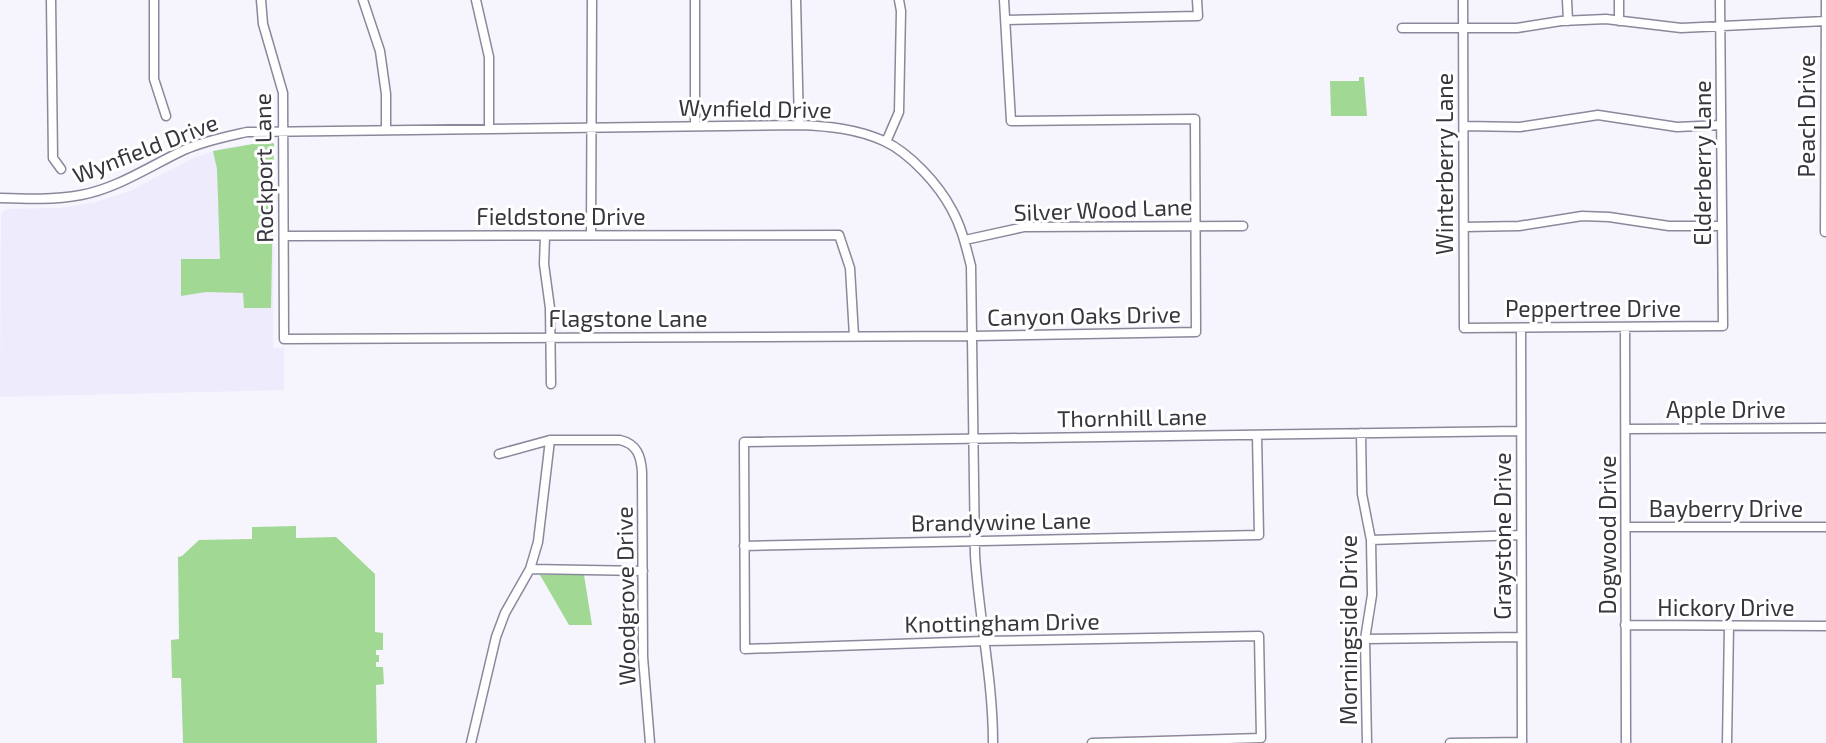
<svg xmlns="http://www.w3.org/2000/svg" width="1826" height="743" font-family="'Exo 2',sans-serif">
  <rect width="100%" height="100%" fill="#f6f5fd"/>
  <path fill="#eeebfc" d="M271,141l3,3 -1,204h11v42l-284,7 1,-183 5,-5 53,-1 37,-6 34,-11 65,-34 25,-8z"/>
  <path fill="#a1d894" d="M1359,77h5l3,39h-36l-1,-35h29z
    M271,141l3,3 -3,164h-27l-1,-15 -37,-1 -25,4v-37h39l-3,-90 -4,-18z
    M296,526v12l40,-1 39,37v58l8,1v17h-7v5h3v7h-3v5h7l1,17 -8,1 1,58h-194l-2,-65h-9l-1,-38 8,-1 -1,-82 4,-1 17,-16 53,-1v-12z
    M540,575h44l8,50h-23z"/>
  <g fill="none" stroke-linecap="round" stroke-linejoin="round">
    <defs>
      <path id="minor" d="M51,0l2,158 8,11
        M154,0v79l12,37
        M261,0l2,24 20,69 1,246 689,-3 223,-4 -1,-213 -184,2 -7,-121
        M363,0l17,51 6,43v35
        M476,0l13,57v71
        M695,0v126
        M796,0l3,125
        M1463,0l1,328 259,-2 -3,-326
        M1567,0l1,21
        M1619,0v21
        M1005,20l193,-4 -1,-16
        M1402,28h115l44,-7 45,-2 75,9 145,-7
        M1464,126l56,1 78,-12 79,12 44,-2
        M886,142l13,-30 2,-101 -2,-11
        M0,198c27,1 54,2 81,-3 37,-7 69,-29 103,-45 20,-9 41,-13 63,-18l552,-7c30,1 58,4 85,16 26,12 55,44 68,69 10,18 14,37 19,56l4,289c4,63 18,125 18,188
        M1464,227l55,-1 63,-10 27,1 60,9h53
        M1825,232l1,-232
        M591,235l1,-235
        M284,236l555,-1 11,33 4,68
        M545,236l-1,28 6,44 1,76
        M965,240l59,-13 219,-1
        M1521,328l1,415
        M1625,328l1,415
        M1626,429l200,-1
        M1361,433l1,61 9,46 1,55 -7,44 2,104
        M499,454l51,-14h70c17,4 21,16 22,32l1,185 7,86
        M1626,527h200
        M1371,540l150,-5
        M744,546l515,-11 -2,-100
        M530,569l113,2
        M1625,625l201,1
        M1365,639l156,-2
        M471,743l25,-106 9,-24 25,-44 8,-27 12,-102
        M1092,743l169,-5 -2,-102 -275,5 -239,8 -1,-207 777,-11
        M1450,743l72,-1
        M1727,743l2,-117"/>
    </defs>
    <use href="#minor" stroke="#8b889b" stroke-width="11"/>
    <use href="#minor" stroke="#fff" stroke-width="8"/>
  </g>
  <g text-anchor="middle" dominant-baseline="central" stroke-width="6" stroke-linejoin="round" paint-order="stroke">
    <g font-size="23" fill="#37363e" stroke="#fff">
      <text transform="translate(755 108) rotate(1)">Wynfield Drive</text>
      <text transform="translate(1806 116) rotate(-90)">Peach Drive</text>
      <text transform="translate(145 148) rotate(-21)">Wynfield Drive</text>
      <text transform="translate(1702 163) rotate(-90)">Elderberry Lane</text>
      <text transform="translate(1444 164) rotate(-90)">Winterberry Lane</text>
      <text transform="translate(263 168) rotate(-91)">Rockport Lane</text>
      <text transform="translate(1103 209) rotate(-2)">Silver Wood Lane</text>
      <text x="561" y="216">Fieldstone Drive</text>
      <text x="1593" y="308">Peppertree Drive</text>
      <text transform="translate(1084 315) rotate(-1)">Canyon Oaks Drive</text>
      <text x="628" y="318">Flagstone Lane</text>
      <text x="1726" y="409">Apple Drive</text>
      <text transform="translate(1132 417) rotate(-1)">Thornhill Lane</text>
      <text x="1726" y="508">Bayberry Drive</text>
      <text transform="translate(1001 521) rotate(-1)">Brandywine Lane</text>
      <text transform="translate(1607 535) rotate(-90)">Dogwood Drive</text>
      <text transform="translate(1502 536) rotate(-90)">Graystone Drive</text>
      <text transform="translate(625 596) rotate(-91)">Woodgrove Drive</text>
      <text x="1726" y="607">Hickory Drive</text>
      <text transform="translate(1002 622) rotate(-1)">Knottingham Drive</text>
      <text transform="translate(1348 630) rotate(-90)">Morningside Drive</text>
    </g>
  </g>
</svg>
